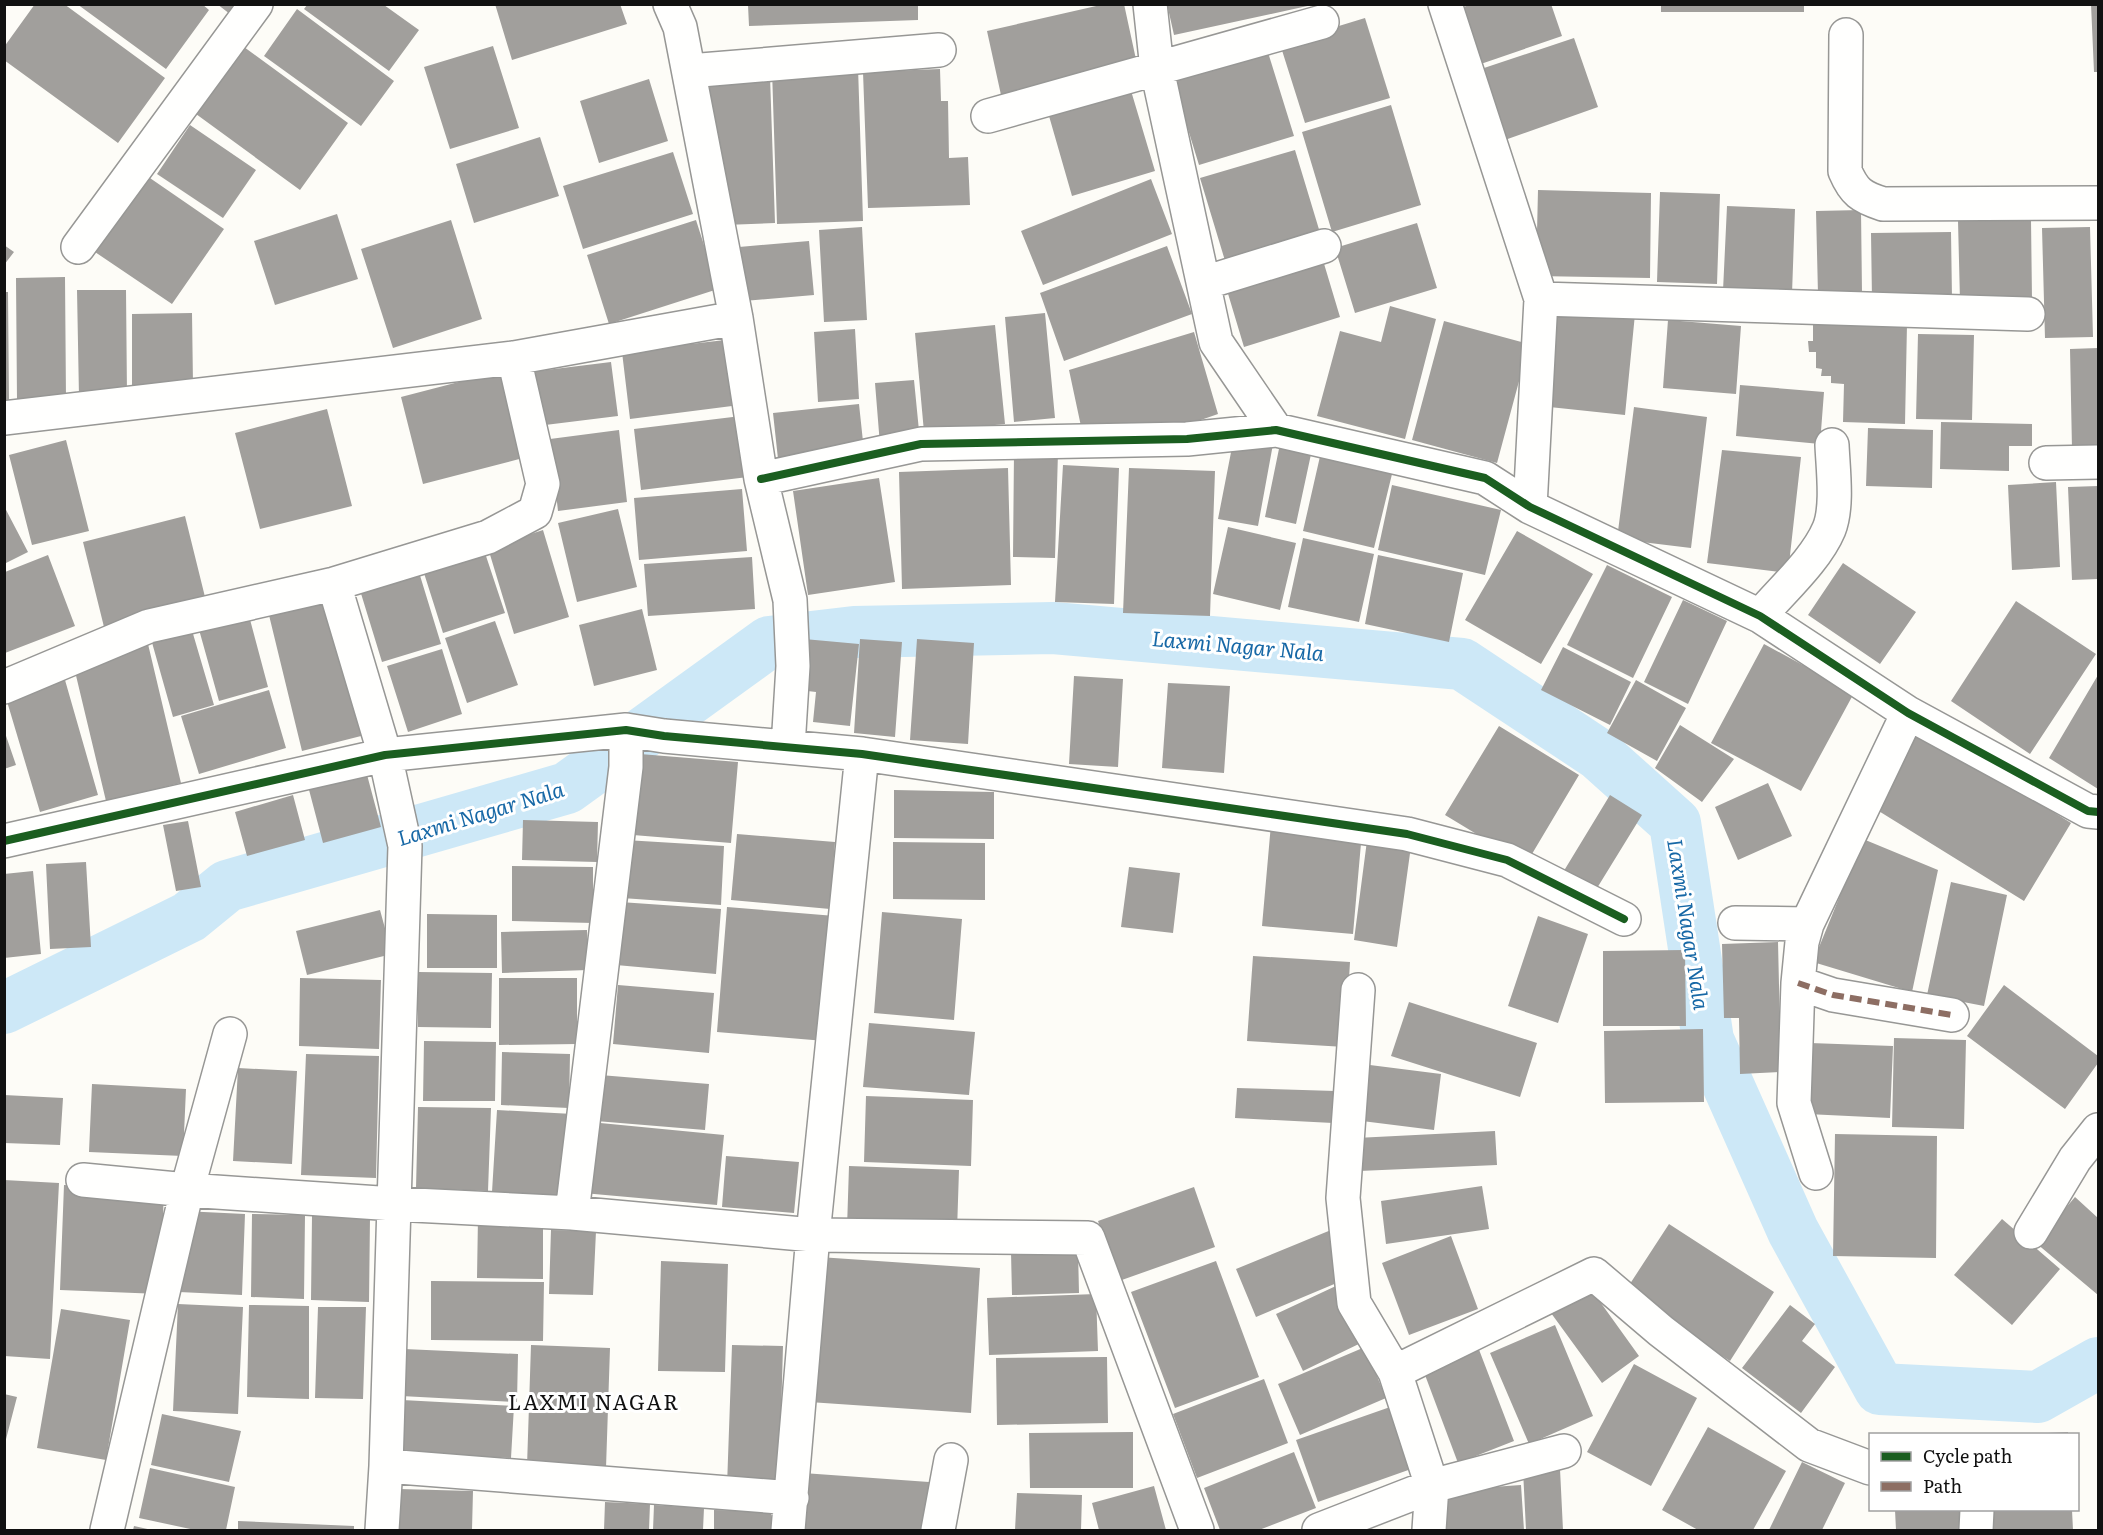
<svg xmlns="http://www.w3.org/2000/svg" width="2103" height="1535" font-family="Literata,serif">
  <rect width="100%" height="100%" fill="#fdfcf7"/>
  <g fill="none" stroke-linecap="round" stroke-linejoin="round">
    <path stroke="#cde8f7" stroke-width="52" d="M4,1008l185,-91 38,-31 340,-98 202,-146 85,-10 199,-4 409,36 136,90 77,69 33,217 85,191 87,158 158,8 60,-34"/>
  </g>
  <path fill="#a19f9c" d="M35,4h29l101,74 -47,65 -114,-83v-13z
    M77,4h125l7,6 -43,59z
    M217,4h34l-12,17z
    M495,4h125l7,20 -115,36z
    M1105,4h19l13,60 -136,31 -14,-64z
    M1167,4h145v1l-138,30z
    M1472,4h79l11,32 -90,31 -20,-56z
    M1661,4h143v8h-143z
    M2091,4h7v68h-4z
    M307,5h77l35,25 -30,41 -85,-62z
    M748,5h170v15l-169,6z
    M297,9l97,72 -33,45 -97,-70z
    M1365,18l25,80 -85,25 -25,-79z
    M1574,38l24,69 -96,34 -24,-71z
    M493,46l26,82 -69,21 -26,-82z
    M1266,46l28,90 -95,29 -28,-91z
    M244,47l104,76 -48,67 -104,-76z
    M858,67l5,154 -86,3 -5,-154z
    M940,69l1,32h7l1,57 19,-1 2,48 -102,3 -5,-136z
    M770,76l5,147 -50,2 -26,-147z
    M649,79l19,62 -69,22 -19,-62z
    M1129,84l26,87 -83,25 -25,-87z
    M1391,105l30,100 -89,27 -30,-100z
    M190,125l66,45 -33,48 -66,-44z
    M540,137l19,59 -85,27 -18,-59z
    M1295,150l26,86 -95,28 -26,-86z
    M673,152l20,62 -110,35 -20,-63z
    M147,176l77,53 -52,75 -77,-52z
    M1151,179l21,55 -129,51 -22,-54z
    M1538,190l113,3 -1,85 -114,-2z
    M1660,192l60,2 -3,90 -60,-2z
    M1727,206l68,3 -3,85 -69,-3z
    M1861,210l1,83 -44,1 -2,-83z
    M337,214l21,65 -83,26 -21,-64z
    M451,220l31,99 -89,29 -32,-99z
    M696,220l22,69 -109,35 -22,-69z
    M2031,220l1,79 -72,2 -2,-80z
    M1417,223l20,65 -82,25 -20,-65z
    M862,227l5,93 -43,2 -5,-92z
    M2090,227l3,110 -48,1 -3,-110z
    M1951,232l1,66 -80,1 -1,-66z
    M809,241l5,54 -70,6 -5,-54z
    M4,245l10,7 -10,13z
    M1167,246l25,68 -128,47 -24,-68z
    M1322,257l18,60 -96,30 -18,-60z
    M65,277l1,123 -49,1 -1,-123z
    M77,290h49l1,106 -48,1z
    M4,292h4l1,110h-5z
    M1390,306l46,13 -31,120 -88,-23 23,-85 41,11z
    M1550,306l85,8 -10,101 -85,-9z
    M192,313l1,72 -61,1v-72z
    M1045,313l10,105 -41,4 -9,-105z
    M1668,320l73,6 -5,68 -73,-6z
    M1444,321l85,23 -32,119 -85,-23z
    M1813,322l94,2 -2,100 -62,-2 1,-38 -13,-1v-7h-10l1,-7 -6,-1v-16h-7l-1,-11h5z
    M995,325l10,99 -81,8 -9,-99z
    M855,329l4,70 -41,3 -4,-70z
    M1194,332l24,82 -66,23 -70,-6 -13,-61z
    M1918,334l56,1 -2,85 -56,-1z
    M725,340l7,66 -102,13 -8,-67z
    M2098,348v101h-26l-2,-100z
    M611,362l7,54 -81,10 -7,-54z
    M501,371l22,87 -100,26 -22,-87z
    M914,380l6,61 -40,4 -5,-62z
    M1740,385l84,7 -4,52 -84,-8z
    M859,404l5,47 -86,8 -5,-46z
    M1634,407l73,10 -16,131 -74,-9z
    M327,409l25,97 -92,23 -25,-96z
    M741,416l7,61 -107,13 -7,-61z
    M1941,422l91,2v22h-23v25l-69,-2z
    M1868,428l65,2 -1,58 -66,-2z
    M619,430l8,72 -69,9 -8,-72z
    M1234,437l39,7 -15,82 -40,-7z
    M1281,439l32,6 -17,79 -31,-7z
    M66,440l23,91 -57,14 -23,-90z
    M1722,450l79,7 -13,116 -81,-10z
    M1014,452h44l-3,106 -42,-1z
    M1321,452l72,18 -19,78 -71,-17z
    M1063,465l56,3 -5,136 -59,-2z
    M1008,468l3,117 -109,4 -3,-117z
    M1129,468l86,3 -5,145 -87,-3z
    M879,478l16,104 -87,13 -15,-104z
    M2056,482l4,85 -48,3 -4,-85z
    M1392,485l109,25 -16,65 -107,-25z
    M2098,486v93l-26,1 -4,-93z
    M742,489l5,62 -108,9 -5,-62z
    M4,506l24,46 -24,12z
    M618,509l19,78 -60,15 -19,-79z
    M185,516l21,85 -102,26 -21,-85z
    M1228,527l68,16 -16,67 -67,-16z
    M543,530l26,87 -55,17 -26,-86z
    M1517,531l76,43 -52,90 -76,-44z
    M1303,538l71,16 -15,68 -71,-15z
    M484,550l21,63 -62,20 -20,-63z
    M48,555l27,71 -70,27v-81z
    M1378,555l85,18 -14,69 -84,-18z
    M752,557l3,52 -107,7 -4,-52z
    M1843,563l73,49 -36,52 -72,-49z
    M1607,565l65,32 -39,81 -66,-33z
    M418,569l23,75 -59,18 -23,-75z
    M331,596l34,139 -63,16 -34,-140z
    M1683,600l44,21 -39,83 -44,-22z
    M2016,601l80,53 -66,100 -79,-53z
    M642,609l15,61 -63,16 -15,-61z
    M248,612l20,75 -49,14 -21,-75z
    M495,621l23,64 -51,18 -22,-65z
    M191,627l23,78 -41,12 -22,-78z
    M804,639l55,5 -9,82 -37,-4 3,-30 -17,-2z
    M860,639l42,3 -7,95 -41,-4z
    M917,639l57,4 -6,101 -58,-4z
    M148,644l33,139 -75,18 -33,-138z
    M1764,644l90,49 -53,98 -90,-48z
    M1563,647l68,35 -21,43 -69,-35z
    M442,649l20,65 -54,18 -21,-66z
    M2098,675v114l-49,-31z
    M1074,676l49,3 -5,88 -49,-3z
    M65,680l33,115 -58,17 -34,-114z
    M1636,680l50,28 -29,53 -50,-28z
    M1168,683l62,3 -6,87 -62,-5z
    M269,690l17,58 -87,26 -18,-58z
    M1680,725l54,34 -32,43 -47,-34z
    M1499,726l80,49 -53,89 -81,-49z
    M1916,727l155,96 -47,78 -155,-96z
    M4,730l12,35 -12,4z
    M640,754l98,8 -7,81 -98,-8z
    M366,771l15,56 -58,16 -15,-57z
    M1768,783l24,53 -54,24 -23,-53z
    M894,790l100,2v47l-100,-1z
    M293,795l12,45 -58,16 -12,-44z
    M1610,795l32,20 -48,78 -32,-19z
    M523,820l75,2 -1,40 -75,-2z
    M188,821l13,66 -25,4 -13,-66z
    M1271,824l91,8 -9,102 -91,-8z
    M1368,833l44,6 -15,108 -43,-7z
    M737,834l98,8 -5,67 -99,-9z
    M1863,839l75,31 -26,122 -99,-30z
    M625,840l99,6 -3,59 -99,-7z
    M893,842l92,1v57l-92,-1z
    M86,862l5,85 -41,2 -4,-85z
    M512,866l81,1v56l-81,-2z
    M1129,867l51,6 -7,60 -52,-6z
    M33,871l8,83 -37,4v-84z
    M1951,882l56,13 -23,111 -57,-11z
    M620,902l101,7 -5,65 -100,-9z
    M727,907l108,9 -10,125 -108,-9z
    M380,910l12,44 -85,21 -11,-44z
    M882,912l80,7 -8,101 -80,-7z
    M427,914l70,1v53h-70z
    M1538,916l50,18 -30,89 -50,-17z
    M587,930l1,40 -86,3 -1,-41z
    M1778,942l3,130 -41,2 -1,-56h-15l-2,-74z
    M1685,950l1,76h-83v-75z
    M1253,956l97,6 -5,85 -98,-6z
    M418,972l74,1 -1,55 -73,-1z
    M300,978l81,2 -2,69 -80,-3z
    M499,978h78v66l-78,1z
    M618,985l96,8 -5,60 -96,-9z
    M2004,985l94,71v7l-33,46 -98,-73z
    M1409,1002l128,41 -17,54 -129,-41z
    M869,1023l106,9 -6,63 -106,-8z
    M1703,1029l1,73 -99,1 -1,-72z
    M1894,1038l72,2 -2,89 -72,-2z
    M424,1041l72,1 -1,59h-72z
    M1810,1043l83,3 -3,72 -83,-4z
    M502,1052l68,2 -1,54 -68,-3z
    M306,1054l73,2 -3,122 -75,-3z
    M1362,1064l79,10 -7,56 -80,-10z
    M238,1068l59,3 -5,93 -59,-3z
    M600,1075l109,9 -4,46 -109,-9z
    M92,1084l94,5 -3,67 -94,-4z
    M1237,1088l98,3 -2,32 -98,-5z
    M4,1095l59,3 -3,47 -56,-2z
    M866,1096l107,4 -2,66 -107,-4z
    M418,1107l73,1 -3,83 -72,-3z
    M497,1110l76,4 -4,82 -77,-4z
    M590,1122l134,13 -7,70 -134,-12z
    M1495,1131l2,34 -138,6 -3,-33z
    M1835,1134l102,2 -1,122 -103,-2z
    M726,1156l73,6 -5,51 -72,-6z
    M849,1166l110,4 -2,61 -110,-3z
    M4,1180l55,3 -9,176 -46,-3z
    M64,1185l100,5 -4,104 -100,-4z
    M1482,1186l7,43 -103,15 -5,-43z
    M1194,1187l21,60 -96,34 -21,-60z
    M2075,1197l23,21v77l-62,-52z
    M183,1211l62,3 -3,81 -63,-3z
    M252,1214l53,1 -1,84 -53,-2z
    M312,1216l58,1 -1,85 -58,-2z
    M543,1216v63l-66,-1 1,-61z
    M2002,1219l58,50 -48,56 -58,-50z
    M1669,1224l105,68 -44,69 -106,-68z
    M551,1230l45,1 -3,64 -44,-1z
    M1331,1230l20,47 -95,40 -20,-48z
    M1451,1236l27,73 -69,26 -27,-72z
    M1078,1250l1,43 -67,2 -1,-43z
    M819,1257l161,11 -9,145 -162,-11z
    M661,1261l67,3 -3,108 -67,-1z
    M1216,1261l43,116 -84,31 -44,-116z
    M431,1281l113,1 -1,59 -112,-1z
    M1338,1285l27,56 -62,30 -27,-57z
    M1588,1285l51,71 -37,27 -51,-70z
    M1096,1294l2,57 -109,4 -2,-57z
    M178,1304l65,3 -5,107 -65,-3z
    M249,1305l60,1v93l-62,-2z
    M1790,1305l25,19 -13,17 33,26 -34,46 -59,-45z
    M318,1307h48l-3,92 -48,-1z
    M61,1309l69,11 -24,140 -69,-12z
    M1555,1325l38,91 -64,28 -39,-91z
    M531,1345l79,3 -4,120 -79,-2z
    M732,1345l51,1 -4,141 -52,-1z
    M1365,1347l21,51 -86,37 -22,-51z
    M1478,1347l36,94 -56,22 -36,-96z
    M404,1349l114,5 -1,48 -116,-6z
    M1107,1357l1,66 -111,2 -1,-67z
    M1634,1364l63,34 -46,88 -64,-34z
    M1264,1379l24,64 -91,35 -24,-64z
    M4,1394l13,3 -12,46h-1z
    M402,1400l112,6 -3,52 -112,-6z
    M1393,1406l21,62 -96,34 -22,-62z
    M162,1414l79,17 -12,51 -78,-17z
    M1708,1427l78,44 -33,59h-55l-36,-20z
    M1133,1432v56h-103l-1,-55z
    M2068,1432v2h-20v-1z
    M1294,1452l22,56 -57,22h-39l-16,-42z
    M1802,1462l43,21 -23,47h-53z
    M150,1468l85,19 -9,43h-31l-56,-12z
    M1560,1469l3,61h-37l-3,-60z
    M803,1473l126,9 -4,48h-127z
    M1521,1485l3,45h-85l-3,-39z
    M1154,1486l12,44h-67l-7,-27z
    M399,1489l74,2 -1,39h-74z
    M1017,1493l65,2 -1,35h-66z
    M605,1502l45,2 -1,26h-45z
    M654,1505l50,3 -1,22h-50z
    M714,1510l57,1v19h-57z
    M1895,1510h64l2,20h-65z
    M1992,1510h80l1,20h-80z
    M238,1521l116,5v4h-116z
    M134,1526l18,4h-19z"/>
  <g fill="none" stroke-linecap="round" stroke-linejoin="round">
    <defs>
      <path id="street" d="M670,4l10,23 56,291 25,161 29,121 3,66 -5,81
        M1150,4l7,65 59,273 60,88
        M1445,4l96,295 -11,208
        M1846,35l-1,136c9,21 16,26 38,33l215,-1
        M689,71l250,-21
        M988,116l334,-94
        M78,247l178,-243
        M1204,283l120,-37
        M1541,299l487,15
        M4,418l510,-60 222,-40
        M2046,463l52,-1
        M761,479l160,-35 266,-5 89,-9 209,48 45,29 230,109 148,97 180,98 10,1
        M334,584l51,171 20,91 -19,620 -4,64
        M1760,616c22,-26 56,-56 69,-87 9,-22 4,-60 3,-84
        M4,687l145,-61 185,-42 154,-47 47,-25 8,-28 -29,-126
        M4,841l381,-86 241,-25 38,6 198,18 545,80 100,26 117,59
        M1735,923l72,1
        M1798,983l35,12 119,20
        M1358,990l-15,208 11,105 41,69 37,114 -3,44
        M1816,1173l-22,-70 4,-120 4,-41 5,-18 101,-211
        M83,1180l104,10 207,14 178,9 241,22 275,3 109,292
        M572,1213l54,-446v-37
        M2031,1232l44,-73 23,-29
        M1395,1372l199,-98 67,57 148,114 61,23
        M386,1466l406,32
        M107,1530l80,-340 43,-156
        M788,1530l25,-295 49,-481
        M938,1530l13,-70
        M1319,1530l113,-44 132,-35
        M1976,1530l1,-20"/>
    </defs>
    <use href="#street" stroke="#979795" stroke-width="36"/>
    <use href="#street" stroke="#fffffe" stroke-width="33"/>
    <path stroke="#8d6e63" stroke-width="6" stroke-dasharray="12 6" stroke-linecap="butt" d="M1798,983l35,12 119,20"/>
    <defs>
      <path id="cycleway" d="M761,479l160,-35 266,-5 89,-9 209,48 45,29 230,109 148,97 180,98 10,1
        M4,841l381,-86 241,-25 38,6 198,18 545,80 100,26 117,59"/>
    </defs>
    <use href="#cycleway" stroke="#fff" stroke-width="11"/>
    <use href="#cycleway" stroke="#1b5e20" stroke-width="8"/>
  </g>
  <g text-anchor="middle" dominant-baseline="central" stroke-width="6" stroke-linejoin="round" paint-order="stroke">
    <g font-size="21" font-style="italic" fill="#1768a6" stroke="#fff">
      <text transform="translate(1238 644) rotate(5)">Laxmi Nagar Nala</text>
      <text transform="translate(480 812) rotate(-17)">Laxmi Nagar Nala</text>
      <text transform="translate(1690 924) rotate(81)">Laxmi Nagar Nala</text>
    </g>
    <g font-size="21" letter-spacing="1.5" fill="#111" stroke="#fff">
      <text x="594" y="1400">LAXMI NAGAR</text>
    </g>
  </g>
  <rect width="2103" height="1535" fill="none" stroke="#111111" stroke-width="12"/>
  <rect x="1869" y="1433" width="210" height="78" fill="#ffffff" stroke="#a0a0a0" stroke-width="1.5"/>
  <rect x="1881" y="1452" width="30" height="9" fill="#1b5e20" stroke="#a0a0a0" stroke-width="1.5"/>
  <text x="1923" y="1463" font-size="18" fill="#111111">Cycle path</text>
  <rect x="1881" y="1482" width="30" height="9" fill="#8d6e63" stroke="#a0a0a0" stroke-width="1.5"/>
  <text x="1923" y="1493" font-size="18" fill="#111111">Path</text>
</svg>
